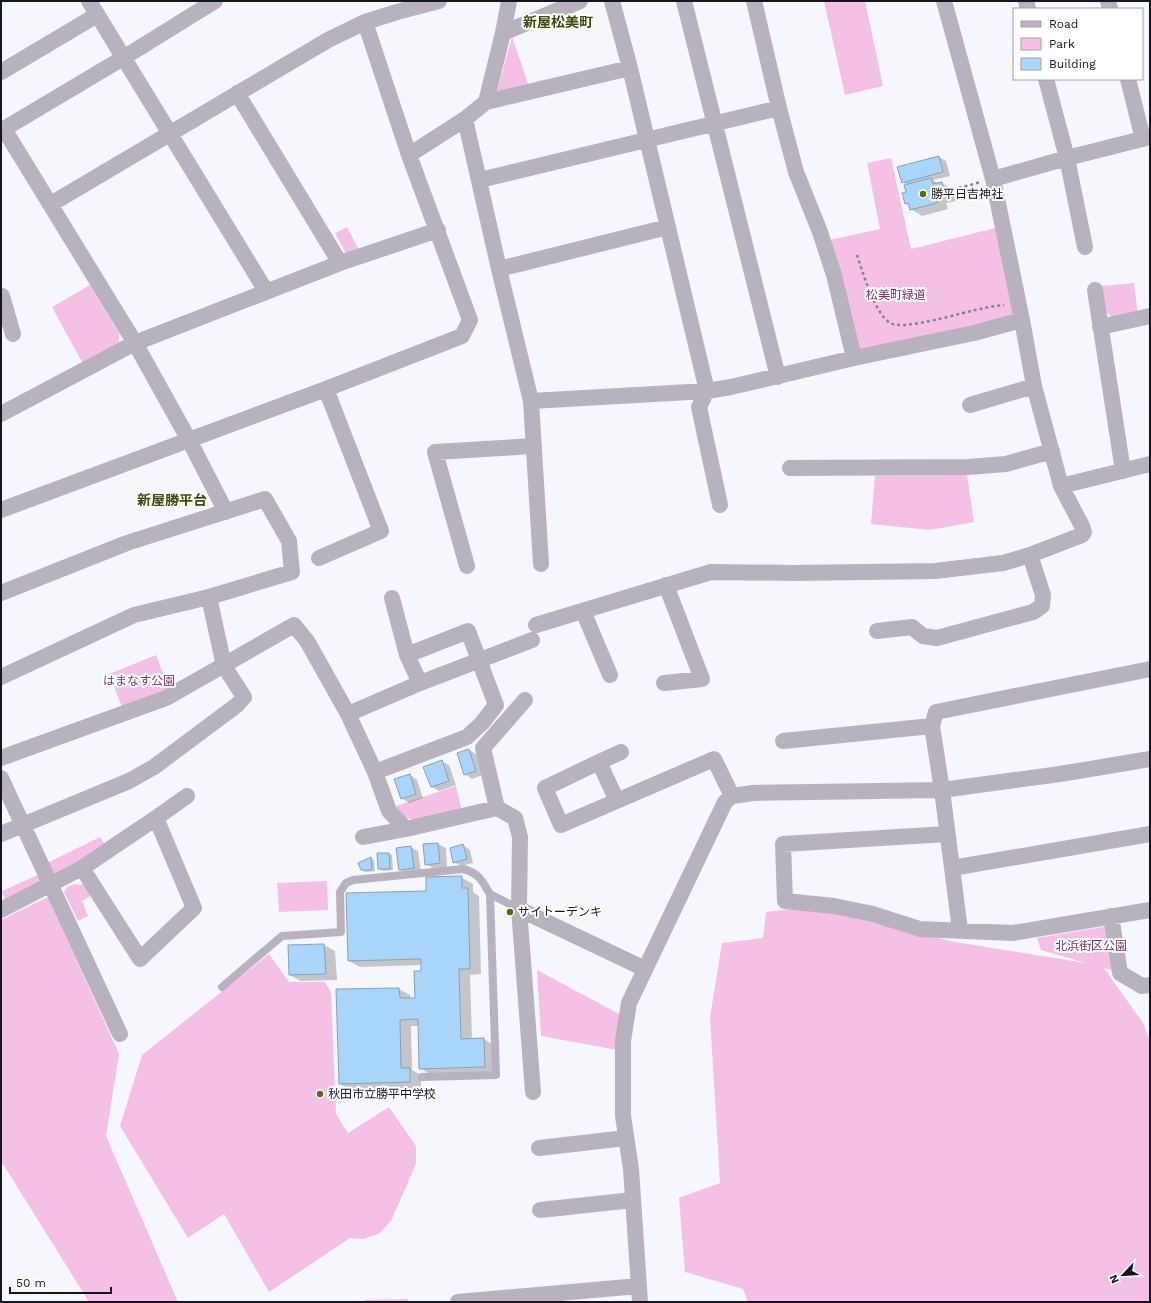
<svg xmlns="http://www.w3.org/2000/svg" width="1151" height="1303" font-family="'Work Sans','Noto Sans JP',sans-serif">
  <rect width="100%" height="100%" fill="#f5f7fd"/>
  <path fill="#f5c0e5" d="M824,1h41l18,85 -38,9z
    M512,37l17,49 -33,9z
    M891,158l20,91 88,-22 19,89 -159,36 -30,-112 51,-11 -13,-66z
    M347,227l13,25 -12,6 -13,-25z
    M1134,283l4,32 -24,3 -9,-6 -3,-26z
    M90,285l29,48v10l-36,21 -31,-57z
    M967,475l7,47 -44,8 -59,-6 4,-48z
    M156,655l13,33 -47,19 -13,-33z
    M456,786l6,25 -42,12 -17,-7 -7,-10z
    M100,837l6,9 -43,28 -13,-1 -3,-10z
    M38,875l4,8 -36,20 -4,-12z
    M327,881l1,29 -49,2 -2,-29z
    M74,884l12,1 6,10 -10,6 6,15 -10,5 -14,-29 3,-5z
    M48,897l71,157 -13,82 72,166h-89l-88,-141v-241z
    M808,907l57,9 84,25 137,22 -45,-13 -4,-12 71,-12 4,44 -8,-2 39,55 7,17v262h-402l-5,-13 -58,-17 -6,-74 41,-15 -10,-166 12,-74 41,-5 3,-26z
    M269,954l20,28h36l6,10 5,122 12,19 41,-26 27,39v18l-25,57 -12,13 -16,5 -13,-1 -81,54 -45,-78 -36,24 -68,-112 22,-71z
    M537,970l86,46 -6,34 -76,-14z
    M408,1299v3h-43v-2z"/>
  <path fill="#0003" d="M939,157l7,4 4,15 -17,4 6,4 2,-1 12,6 3,12 -10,2 2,6 -26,7 -11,-7 -1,-3 -4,-3 1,-18 -5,-3z
    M469,750l7,4 7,21 -11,4 -7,-5z
    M441,761l8,4 7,20 -17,6 -7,-4z
    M410,775l7,5 6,18 -14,5 -7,-5z
    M438,844l8,4 1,19 -14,1 -7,-4 -2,-19z
    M463,845l7,5 3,13 -12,3 -7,-4z
    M411,847l7,4 3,21 -14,2 -7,-4z
    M389,854l3,1 1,15 -10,1 -4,-2z
    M371,858l3,2 1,11 -10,1 -3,-2 -3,-7z
    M462,878l11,6v8l6,4 2,78 -11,1 2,64h12l11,7 1,27 -65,2 -11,-7 -1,-42h-8l1,44 9,5v13l-70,2 -11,-6 -3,-94 62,-1 11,6 1,4h5l6,-27v-7l-62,2 -11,-6 78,-69z
    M324,945l11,6 2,29 -36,1 -11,-6 -1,-29z"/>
  <path fill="#a8d5f9" stroke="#87a1b7" d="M939,156l4,16 -41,11 -5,-16z
    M931,178l2,6 9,-2 3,12 -10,3 2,6 -27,7 -2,-7 -3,1 -3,-11 4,-1 -2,-7z
    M469,749l7,22 -12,4 -7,-22z
    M442,760l7,21 -18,6 -8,-20z
    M410,774l6,20 -15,5 -7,-20z
    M438,843l2,20 -15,2 -2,-21z
    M463,844l4,15 -14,4 -3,-15z
    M411,846l3,22 -15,2 -3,-22z
    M377,853h12l1,16h-12z
    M371,857l1,13h-11l-3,-7z
    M462,876v12h6l2,81h-11l2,70 23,-1 1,29 -66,2 -1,-50 -18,1 1,48h9v14l-71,2 -3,-95 63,-1 1,10h15l-1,-27h7v-12l-73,2 -2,-68 80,-2v-14z
    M324,944l2,30 -37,1 -1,-30z"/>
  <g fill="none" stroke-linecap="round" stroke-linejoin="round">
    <path stroke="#81838b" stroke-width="2.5" stroke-dasharray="3 3" stroke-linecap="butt" d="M947,191l34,-9
      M857,255c6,18 17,57 33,68 13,8 74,-11 90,-14 8,-2 16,-3 24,-4"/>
    <path stroke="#b8b2bf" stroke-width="8" d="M222,987l60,-51 59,-4 -1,-40 6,-9 7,-3 110,-11c16,4 19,12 27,25
      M422,1077l74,-2 -6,-181 29,15"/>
    <path stroke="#b8b2bf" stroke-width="16" d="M89,1l177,290
      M215,1l-92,57 -119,71 131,214 54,97 37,72
      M612,1l18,67 77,323 -8,16 21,98
      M684,1l94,376
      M754,1l25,107 17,64 24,60 14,43 20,83
      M944,1l49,178 29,141 12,66 27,100 89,-22
      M1026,1l2,8
      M1108,1l2,8
      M503,33l77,-32
      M1,72l96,-57
      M1046,79l21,79 18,89
      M1128,79l15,60
      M237,93l103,170
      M486,102l144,-34
      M465,119l34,150 32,132 176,-10 24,-4 123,-29 120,-25 48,-13
      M409,155l56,-36 21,-17 17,-69 6,-32
      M993,179l74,-21 83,-21
      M480,180l299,-72
      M51,204l277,-164 37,-18 32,-10 42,-11
      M499,269l169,-42
      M1095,290l28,181
      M2,296l11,38
      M1100,327l50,-11
      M531,401l10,163
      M970,405l64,-19
      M1,414l134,-71 205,-80 98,-33
      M790,468l178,-1 38,-3 46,-13
      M1,510l325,-121 136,-53 8,-16 -61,-165 -44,-133
      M319,558l62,-27 -55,-142
      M467,566l-32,-114 99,-6
      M1,593l126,-50 138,-44 24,42 3,31 -83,25
      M392,598l15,57
      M583,611l27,64
      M536,625l175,-53 84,1 140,-2 68,-8 27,-8 52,-20 2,-3 -2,-6 -21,-40
      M877,631l35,-4 11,9 14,2 96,-26 9,-6 1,-11 -13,-40
      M1,677l133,-62 75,-18 15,69 20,31 -7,8 -83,62 -25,14 -128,53
      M420,683l112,-43
      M664,683l38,-4 -36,-94
      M348,714l72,-31 -13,-28 61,-24 28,74 -14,18 -15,14 -92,35
      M932,726l4,-14 214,-43
      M783,741l149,-15 10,64 18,140
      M1,758l165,-60 128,-73 13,16 41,73 27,58 14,39 17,18 91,-21 18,10 5,19 -1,72 126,60
      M599,762l22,-10
      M1,778l119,256
      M617,801l-18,-39 -54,26 16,37 153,-66 18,37
      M497,808l-14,-60 42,-48
      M156,818l31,-22
      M947,834l-164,10 2,57 49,5 39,8 47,15 93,4 137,-23
      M363,837l43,-8
      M952,868l198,-34
      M519,909l14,183
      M1,910l81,-42 74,-50 38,90 -54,51 -58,-91
      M1111,916l9,57 22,13 8,-1
      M539,1148l87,-10
      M540,1210l93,-10
      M458,1302l181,-16
      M640,1302l-9,-133 -8,-53v-75l6,-38 96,-201 7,-6 21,-3 189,-3 118,-16 90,-15"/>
  </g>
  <g fill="#5c680e" stroke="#fff" stroke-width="1.5">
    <circle cx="923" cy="194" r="4"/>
    <circle cx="510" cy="912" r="4"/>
    <circle cx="320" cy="1094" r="4"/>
  </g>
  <g text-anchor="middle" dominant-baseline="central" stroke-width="4" stroke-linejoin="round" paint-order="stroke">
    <g font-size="12" fill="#141621" stroke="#fff" text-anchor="start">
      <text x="931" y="194">勝平日吉神社</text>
      <text x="518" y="912">サイトーデンキ</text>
      <text x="328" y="1094">秋田市立勝平中学校</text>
    </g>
    <g font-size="12" fill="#7a366a" stroke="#fff">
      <text x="896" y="295">松美町緑道</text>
      <text x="139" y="681">はまなす公園</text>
      <text x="1091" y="946">北浜街区公園</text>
    </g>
    <g font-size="14" font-weight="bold" fill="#3f470c" stroke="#fff">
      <text x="558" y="22">新屋松美町</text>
      <text x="172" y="500">新屋勝平台</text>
    </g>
  </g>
  <rect width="1151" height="1303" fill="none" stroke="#141621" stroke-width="4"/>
  <rect x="1013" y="8" width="130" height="72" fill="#ffffff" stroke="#a1a2a6"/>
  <rect x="1021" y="21" width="20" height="6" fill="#b8b2bf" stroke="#a1a2a6"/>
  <text x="1049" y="28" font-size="12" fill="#141621">Road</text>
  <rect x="1021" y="38" width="20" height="12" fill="#f5c0e5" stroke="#a1a2a6"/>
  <text x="1049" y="48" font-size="12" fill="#141621">Park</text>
  <rect x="1021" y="58" width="20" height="12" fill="#a8d5f9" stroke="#a1a2a6"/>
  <text x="1049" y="68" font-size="12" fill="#141621">Building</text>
  <g transform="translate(1123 1275) rotate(245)" stroke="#ffffff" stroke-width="3" paint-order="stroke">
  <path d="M0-3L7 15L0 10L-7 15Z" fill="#141621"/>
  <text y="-6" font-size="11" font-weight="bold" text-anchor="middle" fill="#141621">N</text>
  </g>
  <path d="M10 1287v6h101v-6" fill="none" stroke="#141621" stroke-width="2"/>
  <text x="16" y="1287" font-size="12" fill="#141621" stroke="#ffffff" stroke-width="3" paint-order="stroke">50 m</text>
</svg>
